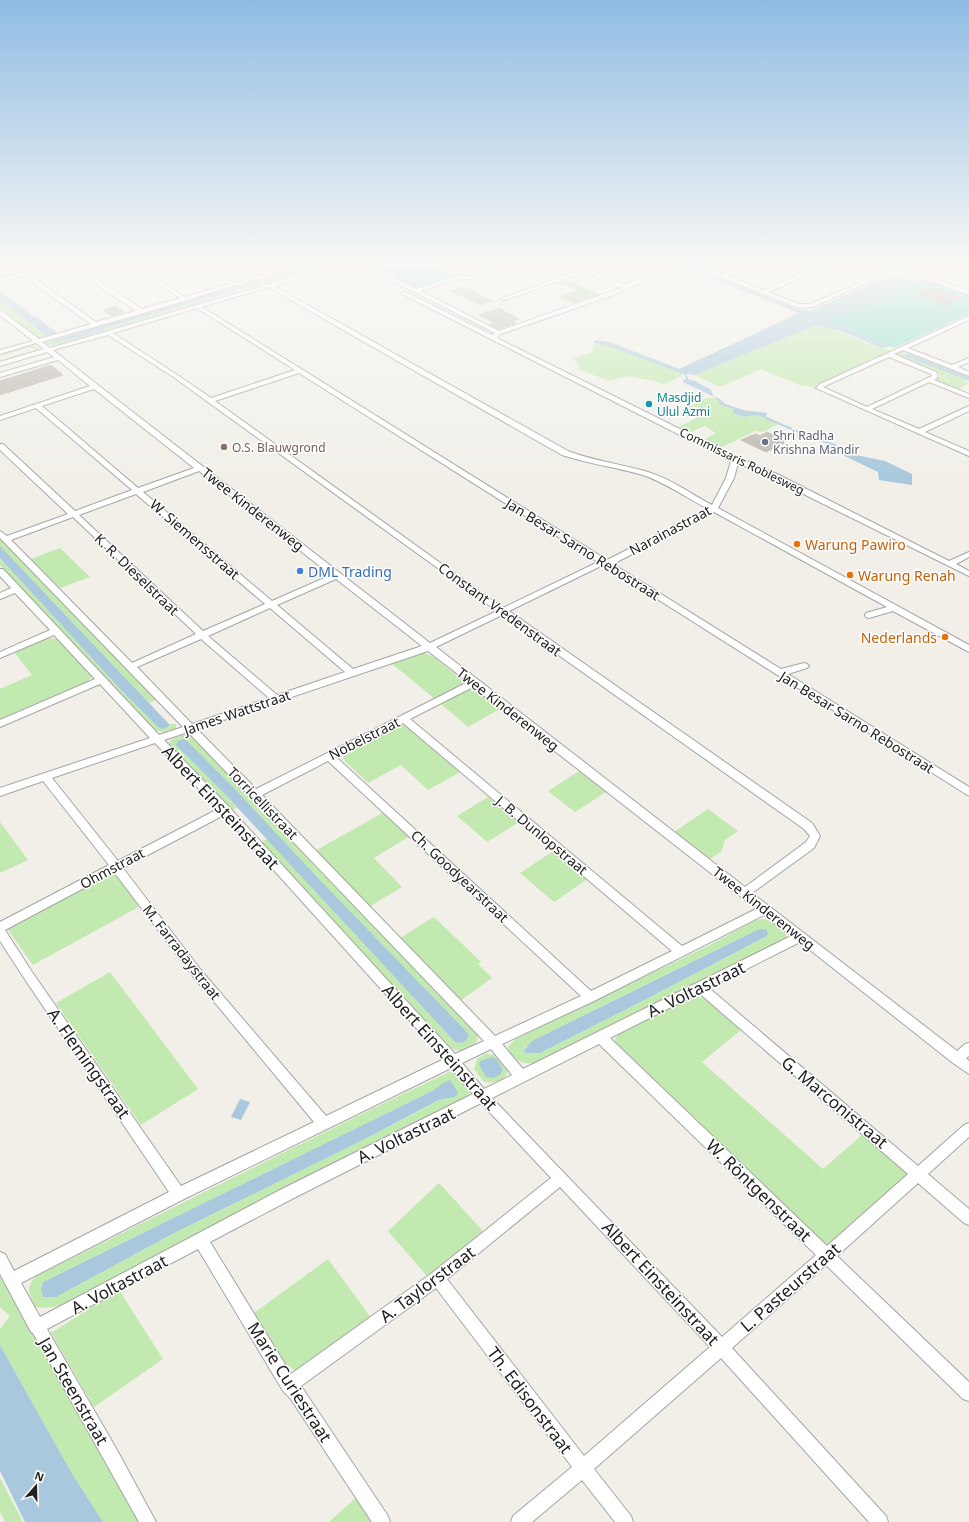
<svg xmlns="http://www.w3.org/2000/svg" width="969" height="1522" font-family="'Noto Sans',sans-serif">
  <rect width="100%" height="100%" fill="#f1efe8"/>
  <path fill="#c2e9af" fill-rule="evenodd" d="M315,265l-255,73 -4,5 266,-78h6l-273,81 -8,-1 -3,-2 3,-3 210,-61 45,-12z
    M0,301l46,34 5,1 -13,2 -38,-29z
    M814,326c24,1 43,16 66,22 4,1 8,1 12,3l-70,32 -3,5 -20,-3 -38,-16 -41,18 -25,-12z
    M593,344h12l79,30 -20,11 -10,-4 -26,-5 -19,5 -31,-12 2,-3 -7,-7 19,-7z
    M31,345l9,3 -3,2 -37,12v-2l34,-10 -3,-3 -31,9v-2z
    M901,351l68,24v2l-57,-22 -7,1 61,24 -2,1 5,2 -12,7 -22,-10 5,-4 -2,-3 -39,-16 -2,-3z
    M706,398h10l5,7 14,4 -2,4 11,4 12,-2 24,8 -17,9 -8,-1 -35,17 -17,-8 13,-7 -11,-7 -16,7 -10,-6 18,-9 -16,-7z
    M0,538l156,162 -7,3 -15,-16 -134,-141z
    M60,548l30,29 -30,11 -29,-29z
    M0,558l123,134 36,36 10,-2v-2h7v5l-9,3 -13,-1 -154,-166z
    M46,638l11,1 3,2 31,34v3l-7,6 -84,37v-32l32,-14 -18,-23z
    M424,653l10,4 27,22 1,5 -27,15 -44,-36 27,-9z
    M469,690l10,2 21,17 -32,18 -28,-24z
    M401,724l4,1 55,47 -32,18 -27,-25 -33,18 -23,-22 -2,-3 2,-6 50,-26z
    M182,735h6l6,3 284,297c-1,16 -14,19 -27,13l-191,-205 7,-4 188,203 7,1 5,-3 2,-6 -149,-154 -87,-93 -10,5 14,16 -6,2 -63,-66 4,-5z
    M579,771l27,21 -31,20 -27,-21z
    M488,797l31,25 -32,20 -30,-26z
    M708,809l30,22 -13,9 -4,12 -11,7 -36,-27z
    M384,812l26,24 -36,22 28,29 -33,20 -54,-56z
    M0,822l28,38 -28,13z
    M555,850l34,28 -35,24 -34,-29z
    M113,875l6,1 23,29 -109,60 -27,-38 98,-51z
    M434,917l47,45 -3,2 14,14 -32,23 -62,-62z
    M763,919l6,1 17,13v5l-251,125c-11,2 -23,-3 -27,-16l7,-8 191,-92 50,-27zM757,930l10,6 -142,74 -85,43h-15l-1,-4 8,-8z
    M110,972l88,117 -57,36 -85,-122z
    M697,997l8,2 36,31 -39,32 121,107 40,-35 44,39v5l-75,65 -7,1 -210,-200v-5l5,-7 70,-34z
    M485,1054l13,1 11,15c-5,12 -13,13 -25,12l-10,-13 3,-10z
    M453,1070l18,20 -5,10 -407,206 -14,2 -10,-1c-6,-15 -10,-18 1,-31l311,-155zM443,1083l5,16 -8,1 -79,41 -185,91 -120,65 -15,-9 2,-6 391,-192z
    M439,1183l44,48 -56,45 -39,-45z
    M328,1259l44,60 -66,50 -12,1 -9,-7 -31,-50z
    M0,1267l141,255h-38l-32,-50 -71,-127v-16l10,-13 -10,-9z
    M119,1290l44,69 -69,48 -43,-74z
    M0,1478l23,44h-18l-5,-10z
    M359,1495l18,27h-48z"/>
  <path fill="#a3cf9d" d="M564,279l37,16 -25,9 -18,-7 18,-7 -20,-8z"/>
  <path fill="#88decb" d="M376,265h55l27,12 -42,13 -37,-20z
    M924,279l45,16v19l-75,34 -66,-27z"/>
  <path fill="#a9c8dd" d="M315,265h7l-219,64 -1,2 -46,12 -4,1 -1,-2 49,-16z
    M900,276l18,6 -89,39 59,24 1,2 -8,1c-21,-8 -43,-21 -67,-22l-119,49 -10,-2 -6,-4 118,-55v-4l13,1 51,-23 28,-11z
    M0,291l33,25h2l21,16v2l-10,1 -46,-34z
    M906,354l6,1 57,22v4l-65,-25z
    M687,379l8,2 16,9 2,6 7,3 5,5 18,6 24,3 -1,5 -10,-3 -12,2 -11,-4 1,-4 -13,-4 -5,-7 -33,-16v-2z
    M835,445l16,9 34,7 27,13v11l-33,-5 -1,-8 -50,-24z
    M0,546l169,178v2l-6,3 -4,-1 -36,-36 -123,-134z
    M185,739l48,48 87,93 149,154 -2,6 -5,3 -7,-1 -232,-250 -47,-47 2,-4z
    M762,929l4,1 2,3 -1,3 -142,74 -85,43h-15l-1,-3 8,-9 225,-111z
    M492,1057l5,2 6,11 -3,5 -7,3 -7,-1 -7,-12 1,-4z
    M450,1080l8,13 -3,4 -16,3 -78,41 -185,91 -120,65h-13l-2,-9 2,-6 391,-192 9,-7z
    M240,1099l10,3 -9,18 -10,-3z
    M0,1345l71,127 32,50h-78l-25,-51z"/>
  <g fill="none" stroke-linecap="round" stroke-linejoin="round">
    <path stroke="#a9c8dd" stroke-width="2" d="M685,373l2,6
      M766,418l47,20 22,7"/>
    <path fill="#a9c8dd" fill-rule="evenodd" d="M683,265h4l125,50 -5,1 -124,-49z
      M596,340l13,2 76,29 11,-5 3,2 -12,6h-4l-77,-29 -12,-2v-2z"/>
  </g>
  <path fill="#beb8b1" stroke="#c2b9aa" d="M463,287l30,14 -13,4 -29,-14z
    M932,287l30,11 -17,7 -30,-11z
    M115,306l9,6 -12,4 -9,-6z
    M499,308l20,11 -7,2 4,2 -17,6 -9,-4 5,-2 -16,-8z
    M51,365l12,10 -63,20v-14z
    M767,432l19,9 -4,1 2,1 -18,9 -25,-12 9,-4 6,-2 4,2z"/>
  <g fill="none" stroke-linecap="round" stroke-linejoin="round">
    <defs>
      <path id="minor" d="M8,265h6l11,7 27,-7h9l-33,9 68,48 40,-11 -68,-46h7l67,44 38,-11 -53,-33h7l51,32 44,-13 -34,-19h7l32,18 63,-18h8l-161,48 -102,29 8,6 284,-83h8l-68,21 294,165c26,10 54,13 80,21 23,7 43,22 64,33l14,-27 5,-17 -329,-167v-2h4l86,43 3,-2 -122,-62 -4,-6h6l2,4 39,20 39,-13h15l36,-11h8l-42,14 -17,1 -34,11 78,40 122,-43 -36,-16 -80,28 -5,-1 80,-29 -10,-5h7l9,3 10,-3h8l-13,5 35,15 48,-20h7l-70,31 -110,38 -4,4 241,120 37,15 174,88 20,-9v5l-13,7 13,7v5l-200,-99 -31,-14 -4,15 -16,30 251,137v7l-76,-41 -24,7 -3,-1 -1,-2 1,-2 21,-6 -173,-95 -101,52 168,105 23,-6 3,1 2,2 -2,2 -19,6 181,113v9l-364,-230h-4l-92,45 303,212 8,13 -6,12 -62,45 205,158 8,-7 4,-1v13l-3,2 3,3v13l-16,-11 -153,-121 -91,46 209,178 46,-41 5,-2v14l-41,37 41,35v16l-5,-2 -46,-40 -81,73 132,126v19l-6,-2 -137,-134 -94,83 154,168 2,6h-19l-148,-164 -127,111 37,47 2,6h-18l-33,-42 -50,42h-21l2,-6 59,-49 -136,-179 -135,98 87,130 2,6h-18l-82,-124 -7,-7 -85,-142 -151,80 70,121 39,72h-17l-106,-189 -2,-1 -31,-58v-22l5,2 9,17 155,-79 -145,-214 -24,-37v-19l109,-57 -66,-84 -43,15v-8l150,-50 -50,-54 -100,43v-7l95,-41 -41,-44 -54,23v-6l50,-22 -35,-37 -15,6v-6l11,-5 -11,-12v-7h3l156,166 24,-8 -183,-189v-7l7,5 61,-22 -68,-64v-6h3l72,67 57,-21 -96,-82 -36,12v-4l90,-30 -32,-26 -58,17v-4l54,-16 -7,-5 -47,14v-4l44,-13 -8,-6 -36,11v-4l33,-9 -33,-26v-5l39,29 52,-15 -68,-48 -23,6v-4l19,-5zM268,287l294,168c27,9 54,12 81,20 23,8 44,23 65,34l-101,51 -405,-253zM197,308l98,62 -84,28 -35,-24 -63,-41zM108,335l64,41 325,235 -67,32 -377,-293zM299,373l299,189 -95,46 -288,-207zM94,389l100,79 -56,20 -96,-82zM199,471l132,104 -59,26 -129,-109zM136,494l129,110 -62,27 -124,-116zM73,517l123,117 -64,29 -121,-123zM336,579l86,67 -69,23 -76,-64zM270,608l75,64 -68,23 -69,-59zM502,615l302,214 6,7 -4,6 -61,45 -309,-240zM201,639l68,59 -77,26 -55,-57zM428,651l40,31 -212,107 -59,-60zM473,687l267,209 16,13 -74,37 -272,-227zM403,723l269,228 -81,40 -255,-234zM188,732l296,309 -29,13 -226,-247 -65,-67zM155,743l63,66 -100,52 -66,-83zM328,761l253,235 -86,40 -233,-241zM224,815l220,244 -118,57 -126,-147 -77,-101zM114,872l78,103 122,147 -133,64 -149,-214 -27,-42zM764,915l27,21 -268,133 -21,-25 92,-43zM699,993l209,181 -81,72 -217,-208zM599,1044l217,211 -94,82 -230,-239zM491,1049l21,26 -28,14 -22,-26zM451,1068l22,26 -193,96 -240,127 -19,-34 163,-84zM481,1103l70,75 -119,95 -141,101 -81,-132 80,-42zM560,1187l150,160 -126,109 -137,-177z
        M691,265h8l24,9 25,-9h8l-28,11 35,14 53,-23 -4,-2h8l44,15 29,-13 -1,-2h14l-3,2 66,24v4l-71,-26 -85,38 -15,1zM821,269l38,14 -49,21h-11l-31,-12z
        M964,265h5v3z
        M360,267l23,13 1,1 -5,1 -21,-12 -1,-1z
        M969,316v4l-61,28 44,17 17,-7v4l-11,5 11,5v4l-66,-26 -9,4 42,18 2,5 -4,3 35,14v4l-40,-16 -57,27 47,20 50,-23v5l-44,21 44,19v5l-153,-68 4,-4zM889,357l42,17 1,2 -65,31 -44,-20z"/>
    </defs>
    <use href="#minor" stroke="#a5a5a5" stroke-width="2"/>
    <use href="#minor" fill="#fff" fill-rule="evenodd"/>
  </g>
  <linearGradient id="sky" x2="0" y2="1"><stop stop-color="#8fbce4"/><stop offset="0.55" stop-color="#f9f8f5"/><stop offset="1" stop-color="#f9f8f5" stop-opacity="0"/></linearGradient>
  <rect width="969" height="478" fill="url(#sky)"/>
  <circle fill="#0f9aa8" stroke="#fff" stroke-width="1.5" cx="649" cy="404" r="4"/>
  <circle fill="#6b7280" stroke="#fff" stroke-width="1.5" cx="765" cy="442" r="4"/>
  <circle fill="#8d6e63" stroke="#fff" stroke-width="1.5" cx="224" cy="447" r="4"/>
  <g fill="#e8710a" stroke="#fff" stroke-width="1.5">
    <circle cx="797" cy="544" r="4"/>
    <circle cx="850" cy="575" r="4"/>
    <circle cx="945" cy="637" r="4"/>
  </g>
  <circle fill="#3f7fe0" stroke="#fff" stroke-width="1.5" cx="300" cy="571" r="4"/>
  <g text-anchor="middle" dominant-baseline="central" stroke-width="3" stroke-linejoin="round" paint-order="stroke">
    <g font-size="12" fill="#0d838f" stroke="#fff" text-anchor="start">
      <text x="657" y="397">Masdjid<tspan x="657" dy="14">Ulul Azmi</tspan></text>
    </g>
    <g font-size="12" fill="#5b616d" stroke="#fff" text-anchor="start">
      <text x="773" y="435">Shri Radha<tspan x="773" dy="14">Krishna Mandir</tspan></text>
    </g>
    <g font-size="12" fill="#785e54" stroke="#fff" text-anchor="start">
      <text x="232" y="447">O.S. Blauwgrond</text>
    </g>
    <g font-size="12" fill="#212121" stroke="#fff">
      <text transform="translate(742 461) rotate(26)">Commissaris Roblesweg</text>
    </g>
    <g font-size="14" fill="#212121" stroke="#fff">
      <text transform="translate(253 509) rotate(38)">Twee Kinderenweg</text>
      <text transform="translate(670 530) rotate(-28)">Narainastraat</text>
      <text transform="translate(195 539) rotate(41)">W. Siemensstraat</text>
      <text transform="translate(583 549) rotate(32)">Jan Besar Sarno Rebostraat</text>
      <text transform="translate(137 574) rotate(44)">K. R. Dieselstraat</text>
      <text transform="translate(500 609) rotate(36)">Constant Vredenstraat</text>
      <text transform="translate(508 709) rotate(38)">Twee Kinderenweg</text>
      <text transform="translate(237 712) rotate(-19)">James Wattstraat</text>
      <text transform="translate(857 722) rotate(32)">Jan Besar Sarno Rebostraat</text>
      <text transform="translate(364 738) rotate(-27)">Nobelstraat</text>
      <text transform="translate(263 803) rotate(46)">Torricellistraat</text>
      <text transform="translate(542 835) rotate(40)">J. B. Dunlopstraat</text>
      <text transform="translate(112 868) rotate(-28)">Ohmstraat</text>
      <text transform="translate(460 876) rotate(43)">Ch. Goodyearstraat</text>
      <text transform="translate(764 908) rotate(38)">Twee Kinderenweg</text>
      <text transform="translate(182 952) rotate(52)">M. Farradaystraat</text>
    </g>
    <g font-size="14" fill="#c56008" stroke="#fff" text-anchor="start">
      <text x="805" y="544">Warung Pawiro</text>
      <text x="858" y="575">Warung Renah</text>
      <text x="937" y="637" text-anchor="end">Nederlands</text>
    </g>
    <g font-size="14" fill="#366cbe" stroke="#fff" text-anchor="start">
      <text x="308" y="571">DML Trading</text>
    </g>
    <g font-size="17" fill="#212121" stroke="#fff">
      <text transform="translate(221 807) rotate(47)">Albert Einsteinstraat</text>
      <text transform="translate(696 989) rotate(-26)">A. Voltastraat</text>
      <text transform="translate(440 1047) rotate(48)">Albert Einsteinstraat</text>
      <text transform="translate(89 1063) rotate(55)">A. Flemingstraat</text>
      <text transform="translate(835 1102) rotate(40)">G. Marconistraat</text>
      <text transform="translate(406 1135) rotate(-26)">A. Voltastraat</text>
      <text transform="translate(759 1190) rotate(44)">W. Röntgenstraat</text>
      <text transform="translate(661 1283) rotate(47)">Albert Einsteinstraat</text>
      <text transform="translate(119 1284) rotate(-28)">A. Voltastraat</text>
      <text transform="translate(427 1284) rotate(-37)">A. Taylorstraat</text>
      <text transform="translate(790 1287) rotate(-41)">L. Pasteurstraat</text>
      <text transform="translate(290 1382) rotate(57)">Marie Curiestraat</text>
      <text transform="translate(74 1391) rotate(60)">Jan Steenstraat</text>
      <text transform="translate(530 1400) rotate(53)">Th. Edisonstraat</text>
    </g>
  </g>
  <g transform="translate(36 1486) rotate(20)" stroke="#ffffff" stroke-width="3" paint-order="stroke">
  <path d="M0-3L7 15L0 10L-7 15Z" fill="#212121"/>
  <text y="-6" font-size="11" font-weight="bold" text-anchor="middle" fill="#212121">N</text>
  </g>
</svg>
